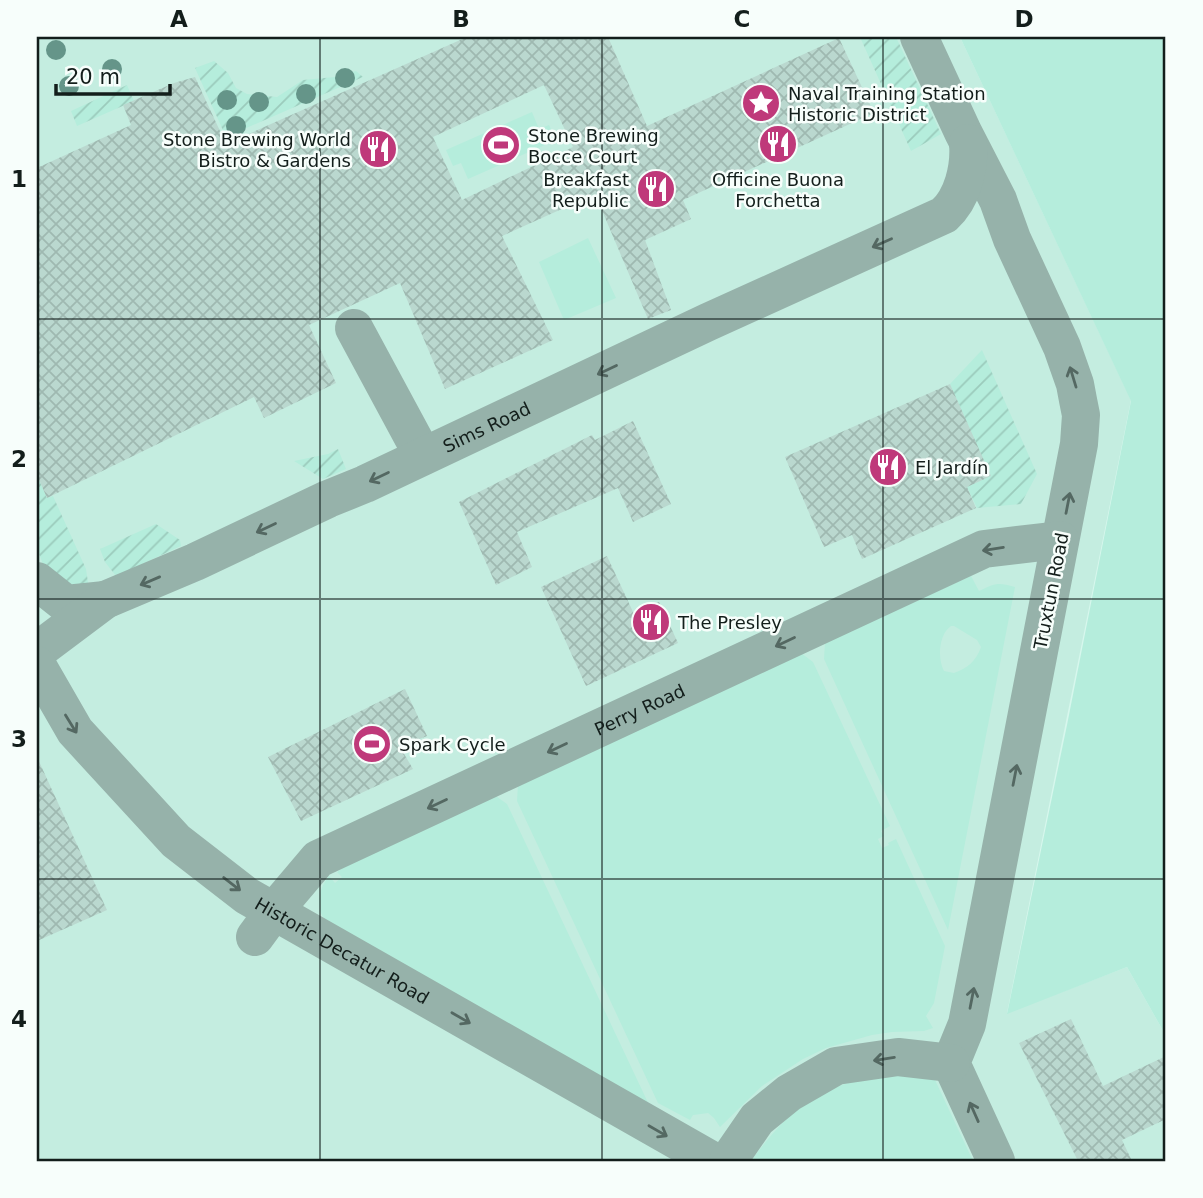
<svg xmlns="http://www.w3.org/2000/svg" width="1203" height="1198" font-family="'DejaVu Sans',sans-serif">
  <defs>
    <pattern id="garden-furrows" width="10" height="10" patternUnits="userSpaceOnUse" patternTransform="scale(1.75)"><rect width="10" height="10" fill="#b5eddc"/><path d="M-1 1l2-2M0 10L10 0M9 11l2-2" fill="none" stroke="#9bcbbc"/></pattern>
    <pattern id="building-cross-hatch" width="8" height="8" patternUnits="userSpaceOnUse" patternTransform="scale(1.75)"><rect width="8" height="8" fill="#bad8cf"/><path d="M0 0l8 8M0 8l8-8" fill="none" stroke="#9fb9b1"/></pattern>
  </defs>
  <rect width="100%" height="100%" fill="#d7f7ed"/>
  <path fill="#c4ede0" d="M37,37h923l171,363 -124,613 120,-46 39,69v125h-1129z"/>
  <path fill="#b5eddc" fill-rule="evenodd" d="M960,37h206v999l-39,-69 -120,47 60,-289 64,-324z
    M532,112l7,17 10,-4 7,15 -88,39 -7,-16 -8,3 -7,-16z
    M588,238l28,60 -52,22 -25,-58z
    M971,576l8,15c16,-8 19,-9 36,-4l-67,343 -124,-271 1,-17zM951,626h3l23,14 4,7c-5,14 -13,21 -27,26l-10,-2c-7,-13 -5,-37 7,-45z
    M801,653l12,9 77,164 -9,5 3,5 -6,3 4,9 7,-3 -1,-2 8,-4 49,107 -11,57 -8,13 7,12 -9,3 -32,1 -20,3 -46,13 -23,11 -41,27 -42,41 -6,-9 -6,-5 -15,2 -3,5 -32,-17 -141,-302 1,-17z
    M493,794l14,10 144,305 -319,-183c-3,-3 -7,-5 -9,-9 -8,-13 -3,-30 6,-41l6,7 7,-6 -5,-5 12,-9z
    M893,1071l42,9 38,81h-222c19,-26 44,-56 75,-70 21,-9 44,-14 67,-20z"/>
  <path fill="url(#garden-furrows)" d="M860,37h36l45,97 -30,17z
    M214,61l14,12 8,15 11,6 30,3 26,-17 32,-3 21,-6 7,6 -137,60 -31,-69z
    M127,85l7,16 -57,25 -6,-15z
    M982,350l55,124 -16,30 -44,4 -10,-21 23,-11 -40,-92z
    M338,449l8,20 -23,10 -29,-18 34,-7z
    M37,475l10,23 6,-2 33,73 3,20 -6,2 -38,-21 -8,-22z
    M156,524l24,16 1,6 -65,30 -11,-14 -5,-13z"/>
  <path fill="url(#building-cross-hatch)" fill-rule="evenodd" d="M467,37h141l39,89 192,-88 35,75 -191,87 8,19 -46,21 26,70 -23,9 -53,-125 -93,42 51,104 -108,49 -45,-106 -91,42 27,58 -72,35 -10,-21 -207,101 -10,-23v-307l94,-43 -8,-20 51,-22 21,-6 31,67zM544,85l29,62 -111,53 -29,-63z
    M950,384l41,92 -24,11 9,21 -114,51 -10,-24 -28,12 -39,-90z
    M633,421l38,83 -38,18 -15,-34 -101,44 15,35 -36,18 -37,-83 133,-67 3,5z
    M607,556l27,58 25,-12 19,41 -92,43 -45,-99z
    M405,689l22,47 -27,11 13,22 -112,52 -33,-64z
    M37,757l70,153 -70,31z
    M1071,1019l32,67 63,-30v63l-44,21 10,21h-54l-59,-118z"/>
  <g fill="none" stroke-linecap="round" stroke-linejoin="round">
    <g stroke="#96b2aa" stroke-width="38">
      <path d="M919,37l44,95 35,68 14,39 50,108 13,37 3,16 3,15 -2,29 -112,580 -16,39 45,98"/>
      <path d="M354,328l69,128"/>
      <path d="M37,581l29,23 39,-4"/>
      <path id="s1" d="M37,651l68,-51 90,-38 133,-63 37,-15 343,-162 236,-107c19,-17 26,-48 24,-72"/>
      <path id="s2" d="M37,665l38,66 101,110 71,55 466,265"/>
      <path id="s3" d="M255,937l19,-26 44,-52 666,-310 76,-9"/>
      <path d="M728,1161l29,-42 32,-26 47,-27 62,-9 53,6"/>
    </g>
  </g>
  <g fill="#659589">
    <circle cx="56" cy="50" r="10"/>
    <circle cx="112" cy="69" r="10"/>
    <circle cx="345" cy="78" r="10"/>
    <circle cx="69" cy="86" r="10"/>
    <circle cx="306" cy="94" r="10"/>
    <circle cx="227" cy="100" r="10"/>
    <circle cx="259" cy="102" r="10"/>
    <circle cx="236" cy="126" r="10"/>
  </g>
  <defs><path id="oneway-shaft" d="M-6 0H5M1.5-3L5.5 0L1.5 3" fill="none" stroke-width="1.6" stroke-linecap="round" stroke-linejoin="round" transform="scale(1.75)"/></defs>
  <g stroke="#546862">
    <use href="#oneway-shaft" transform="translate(882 243) rotate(156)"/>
    <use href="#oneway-shaft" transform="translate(607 370) rotate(155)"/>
    <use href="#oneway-shaft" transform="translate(1073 377) rotate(-107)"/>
    <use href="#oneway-shaft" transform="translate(379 477) rotate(154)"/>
    <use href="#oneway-shaft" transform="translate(1068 503) rotate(-79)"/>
    <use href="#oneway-shaft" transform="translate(266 528) rotate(155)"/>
    <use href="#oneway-shaft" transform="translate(993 549) rotate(171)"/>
    <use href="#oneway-shaft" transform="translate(150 581) rotate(157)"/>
    <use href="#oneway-shaft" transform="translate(785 642) rotate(155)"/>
    <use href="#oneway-shaft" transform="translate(71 724) rotate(58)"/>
    <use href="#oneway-shaft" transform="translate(557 748) rotate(155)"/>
    <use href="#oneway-shaft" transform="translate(1015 775) rotate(-79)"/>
    <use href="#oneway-shaft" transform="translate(437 804) rotate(155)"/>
    <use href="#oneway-shaft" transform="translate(232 884) rotate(38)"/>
    <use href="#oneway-shaft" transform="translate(972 998) rotate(-79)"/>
    <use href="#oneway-shaft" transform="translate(461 1018) rotate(30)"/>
    <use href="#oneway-shaft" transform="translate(884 1059) rotate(171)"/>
    <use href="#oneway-shaft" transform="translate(974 1112) rotate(-114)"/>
    <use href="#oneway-shaft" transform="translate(658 1131) rotate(30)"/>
  </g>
  <path fill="none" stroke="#131e1b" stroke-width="2" stroke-opacity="0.55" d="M320,37v1124M602,37v1124M883,37v1124M37,319h1129M37,599h1129M37,879h1129"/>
  <defs>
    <symbol id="sight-disc" viewBox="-11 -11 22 22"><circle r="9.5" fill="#bf397a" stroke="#f7fefb"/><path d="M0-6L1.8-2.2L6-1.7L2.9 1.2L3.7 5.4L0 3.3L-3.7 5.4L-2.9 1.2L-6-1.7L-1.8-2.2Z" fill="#fff"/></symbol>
    <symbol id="restaurant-disc" viewBox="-11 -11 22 22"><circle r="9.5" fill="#bf397a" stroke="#f7fefb"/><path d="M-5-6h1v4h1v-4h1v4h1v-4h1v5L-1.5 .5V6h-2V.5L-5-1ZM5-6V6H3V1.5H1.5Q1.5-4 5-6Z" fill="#fff"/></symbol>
    <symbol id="stadium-disc" viewBox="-11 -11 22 22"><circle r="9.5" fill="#bf397a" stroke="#f7fefb"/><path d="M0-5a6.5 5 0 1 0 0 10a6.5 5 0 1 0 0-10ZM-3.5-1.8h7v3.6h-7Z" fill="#fff"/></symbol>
  </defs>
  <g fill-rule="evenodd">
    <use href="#sight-disc" x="739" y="81" width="44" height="44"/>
    <use href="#restaurant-disc" x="756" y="122" width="44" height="44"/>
    <use href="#stadium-disc" x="479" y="123" width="44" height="44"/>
    <use href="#restaurant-disc" x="356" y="127" width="44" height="44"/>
    <use href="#restaurant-disc" x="634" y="167" width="44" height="44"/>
    <use href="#restaurant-disc" x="866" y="445" width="44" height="44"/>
    <use href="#restaurant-disc" x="629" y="600" width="44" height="44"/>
    <use href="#stadium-disc" x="350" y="722" width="44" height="44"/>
  </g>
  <g text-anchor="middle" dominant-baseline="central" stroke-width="5" stroke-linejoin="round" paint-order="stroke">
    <g font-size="18" fill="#131e1b" stroke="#f7fefb" text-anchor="start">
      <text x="788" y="93">Naval Training Station<tspan x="788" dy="21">Historic District</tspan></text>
      <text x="528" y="135">Stone Brewing<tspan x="528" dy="21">Bocce Court</tspan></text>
      <text x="351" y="139" text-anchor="end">Stone Brewing World<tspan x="351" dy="21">Bistro &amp; Gardens</tspan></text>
      <text x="629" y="179" text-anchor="end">Breakfast<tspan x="629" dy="21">Republic</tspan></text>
      <text x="778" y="179" text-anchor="middle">Officine Buona<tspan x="778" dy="21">Forchetta</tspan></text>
      <text x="915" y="467">El Jardín</text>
      <text x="678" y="622">The Presley</text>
      <text x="399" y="744">Spark Cycle</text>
    </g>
    <g font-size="18" fill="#131e1b" stroke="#f7fefb">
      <text stroke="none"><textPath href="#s1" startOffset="504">Sims Road</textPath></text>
      <text transform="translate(1051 591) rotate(-79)">Truxtun Road</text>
      <text stroke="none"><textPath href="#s3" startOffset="455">Perry Road</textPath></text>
      <text stroke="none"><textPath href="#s2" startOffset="425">Historic Decatur Road</textPath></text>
    </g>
  </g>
  <rect width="1203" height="1198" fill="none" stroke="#f7fefb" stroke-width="77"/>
  <path d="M56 84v10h114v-10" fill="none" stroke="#131e1b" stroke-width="3.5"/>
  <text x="66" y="84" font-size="21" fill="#131e1b" stroke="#f7fefb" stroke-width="5" paint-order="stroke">20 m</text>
  <rect x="38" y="38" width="1126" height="1122" fill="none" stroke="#131e1b" stroke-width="2.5"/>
  <g font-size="23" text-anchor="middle" font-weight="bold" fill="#131e1b">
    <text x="179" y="27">A</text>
    <text x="461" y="27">B</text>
    <text x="742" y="27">C</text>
    <text x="1024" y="27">D</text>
    <text x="19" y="187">1</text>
    <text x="19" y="467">2</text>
    <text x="19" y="747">3</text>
    <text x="19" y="1027">4</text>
  </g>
</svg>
